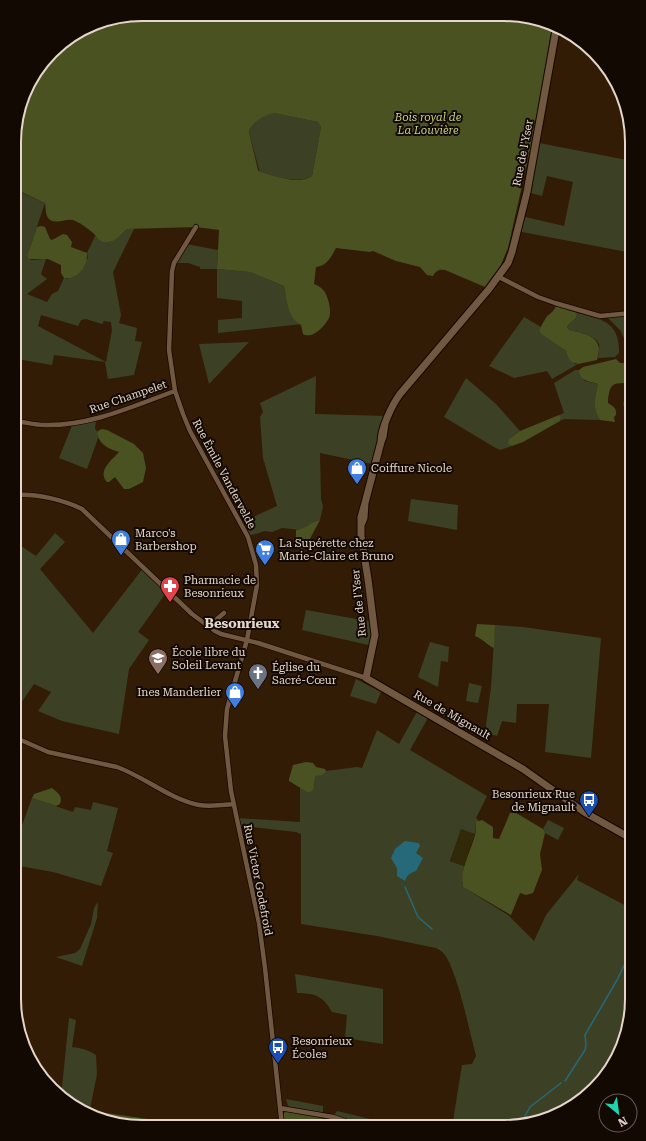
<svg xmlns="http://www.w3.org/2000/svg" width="646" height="1141" font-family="'Roboto Serif',serif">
  <rect width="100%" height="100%" fill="#321c06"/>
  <path fill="#3c4125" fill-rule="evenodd" d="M270,113h4l44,9 3,5 -9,49c-15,8 -37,0 -52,-3l-11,-41c2,-8 13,-17 21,-19z
    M539,143l93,18v92l-115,-22 4,-15 43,10 9,-44 -26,-6 -5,20 -15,-4z
    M20,192l25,11 -18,53 4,4 15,-1 -5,15 6,5 -20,15 20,8 5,-8 6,-3 6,-13 4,1 20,-21 -1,-5 8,-17c14,13 21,3 32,-7h7l-21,43 8,43 -2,8 18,5 -2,13 7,1 -8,33 -26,4 -3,-17 -51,-7 -2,10 -35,-6 5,-29 -7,-1v-126zM41,315l37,11 3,-6 5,-1 16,5 2,-3 7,1 1,8 -6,32 -68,-36z
    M186,244l32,6 -1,19 33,3 34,14c3,15 3,31 18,38l-84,9v-13l24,-2v-17l-25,-3v-29h-17v-2l-12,-4h-14z
    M577,313c25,6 43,9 42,40l-4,4 -17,1c0,-4 2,-10 1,-14 -3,-9 -22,-12 -30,-14l-2,-3 2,-3 7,-6z
    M632,314v197h-5v-16l3,-76 2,-2 -9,-12 6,-28 -2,-11 -3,-3 1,-23 -5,-10 -13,-13z
    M524,317l17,10 -2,4 2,3 25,17 9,13h3l-26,15 -5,-8 -33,7 -25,-12z
    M249,342l-40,42 -10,-40z
    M575,370h4v5l6,6 13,3c-3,12 -6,25 2,36l-36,-1 -4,2 1,-2 -2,-4 5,-2 -10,-30z
    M316,376l-1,38 71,2 -14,48 -52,-11 1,46 2,7 -3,14 -5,1 -14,9 -19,-2 -10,4 -7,-1 -16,5 -7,-14 35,-16 -14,-48 -3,-41 3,-5 -3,-9z
    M466,378l30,26 24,27 -11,8 1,6 2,1 -12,4 -6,-3 -50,-30z
    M96,419l-1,10 3,3 -1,2 1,4 -11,31 -28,-11 14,-35z
    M411,499l47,6 -1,25 -49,-9z
    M55,533l10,9 -25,27 53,64 51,-66 24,23 -30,42 11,8 -20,29 -10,65 -57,-13 -24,-10 13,-19 -17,-8 -15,22 -5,-3 1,-154 6,-3 15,10z
    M306,610l67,12v24l-71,-16z
    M495,625l28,2 78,11 -10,120 -46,-6 4,-48h-32l-1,19 -14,-2 -5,15 -12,-3 6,-46z
    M430,642l19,5 -1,15 -7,-1 -3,26 -20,-10z
    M356,679l25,13 -5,12 -26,-8z
    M469,683l13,3 -4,17 -12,-2z
    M418,710l11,6 -19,34 77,46 -11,22 3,3 -3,2 -1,11 -14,-4 -11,31 14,5 -2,17 1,4 45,28 26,26 12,-26 33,-41 -2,6 55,29v99l-10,40 -17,29 -20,19 -6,-3 -7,14 -27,13 -41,7h-52l10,-62 10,-1 4,-8c-8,-31 -14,-63 -26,-92 -3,-7 -7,-13 -14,-16l-59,-12 -76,-12v-90l-5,-2 -52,-6 -5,2 -2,-10 63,4v-50l26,-1 31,-4 5,1 15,-38 22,14z
    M32,798l41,14 2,-5 16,3 2,-8 25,6 -11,43 6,2 -12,33 -48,-14 -39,-7v-40l7,3z
    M548,820l16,8 -6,12 -13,-7 -2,-4z
    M98,902l-1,16 -15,48 -26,-9 19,-4 5,-4 11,-25 3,-16z
    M295,974l88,15v55l-38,-6 2,-23 -15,-3c-9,-16 -17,-19 -35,-19z
    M69,1018l7,2 -4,27c10,1 16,3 24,8l1,19 -7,35 9,3 -4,3v3l-34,-21z
    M286,1099l37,7v9l-34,-6z
    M337,1111l66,16h-41l-29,-10z"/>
  <path fill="#4a5222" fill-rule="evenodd" d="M142,14l387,2 23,12 -20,113 -24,107 -8,19 -15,20 -40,-17c-5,-1 -9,0 -12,6l-6,-1 -7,-8 -24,-6 -23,-10 -3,1 -34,-4c-5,9 -9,18 -20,19l-2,17c3,1 7,3 10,7 4,5 8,20 5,27 -4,8 -17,22 -26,16l-2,-9c-14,-8 -14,-24 -17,-39l-34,-14 -33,-3 2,-39 -23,-3 -69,2c-7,6 -12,15 -24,13 -6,-2 -7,-7 -11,-10 -5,-4 -13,-10 -19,-12 -7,-2 -17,5 -24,-1 -4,-4 -3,-11 -4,-16l-30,-14v-64l12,-40 30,-39 36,-22zM274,113l44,9 3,5 -9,49c-14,9 -37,0 -52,-4l-2,-2 -9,-38c2,-9 16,-18 25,-19z
    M41,226l4,1 5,12 2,1 11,-6 4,1 5,7 -1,5 16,6c1,13 -10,27 -23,25l-3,-5v-8l-13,-6h-19l-2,-3 10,-29z
    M556,306l21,7 -1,5 -7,6 -2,3 2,3c12,3 30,5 30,20 -1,4 -1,7 -2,10l-19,4 -6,-2 -3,-3 -3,-8 -25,-17 -2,-3c2,-5 5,-10 8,-15 4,-3 7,-5 9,-10z
    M616,359l4,4h4c4,5 7,15 2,20 -3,0 -8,0 -11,1 -6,2 -7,13 -7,19 5,3 9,5 8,12l-2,2 1,5 -15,-2c-8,-11 -5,-24 -2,-36 -9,-3 -20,-3 -19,-14l4,-3z
    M559,415l2,2 -1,4 -37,21 -11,4 -4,-2 1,-5 11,-8z
    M102,429l5,1 27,14 9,9 3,15 -3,14 -14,7h-5l-9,-12 -6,5h-2c-10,-11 4,-21 12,-30 -10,-3 -19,-7 -22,-18l1,-3z
    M320,520l-15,28 -2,1 -7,-2v-17c9,0 15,-9 24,-10z
    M477,624l18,1 -1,23c-7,-3 -11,-9 -19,-12z
    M306,762l7,1 3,4 9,2 1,2 -4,4 -7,1 -2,14 -3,2h-3l-18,-11v-2l4,-14z
    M52,788c6,5 11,8 8,16l-4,2 -24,-8 2,-4z
    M510,813h6l27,16 2,4 -5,21 2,16 -9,23 -7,2 -6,-2 -9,22 -48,-28c-4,-17 8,-36 12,-52 1,-4 1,-8 1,-13l6,-2 11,7v11l6,1z
    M289,1109l62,18 -69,-1c-1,-8 -1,-12 7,-17z
    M99,1112l56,8 2,6h33h-65l-30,-8v-3z"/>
  <path fill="#312907" d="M461,829l14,5 -11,32 -14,-5z"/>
  <path fill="#266978" d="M405,841l14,2 1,3 -4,7 7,5 -7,13c-6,2 -9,4 -11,10l-8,-5v-8l-6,-10 4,-9z"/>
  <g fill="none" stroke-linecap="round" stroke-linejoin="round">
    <path stroke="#266978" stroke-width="1.5" d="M405,887l13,30 14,12
      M565,1081l20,-31 1,-5 -1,-10 32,-55 15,-31
      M526,1122l-1,-6 5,-9 31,-24"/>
    <defs>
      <path id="street" d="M196,227l-22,36 -2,8 -3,79 6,41 8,23 7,17 58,106 8,28 1,20 -10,55 -20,69 -2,27 6,55 28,132 6,45 17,158
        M499,277l39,20 17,6 45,13 32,-3
        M15,421c10,1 20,4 30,4 46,1 88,-19 130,-34
        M15,495c20,-2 49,5 67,14l110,105 23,17 6,3 37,9 108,35
        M215,631l2,-12 7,-6
        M14,737l34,15 69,15c28,10 52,32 82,38 11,2 24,0 35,-1
        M280,1108l53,9 29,10"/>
      <path id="secondary" d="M385,424l-2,13 -2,5c0,-14 11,-37 19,-48l89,-105 19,-26 4,-11 15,-60 29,-162
        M365,503l16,-61
        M361,525l3,-7 1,-15 -4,14v19l7,43 7,56 -9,43 157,91 61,43 48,27"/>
    </defs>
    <use href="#street" stroke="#190600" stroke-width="6"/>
    <use href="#secondary" stroke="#190600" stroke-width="9"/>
    <use href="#street" stroke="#715841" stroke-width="4.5"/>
    <use href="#secondary" stroke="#715841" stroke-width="7"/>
  </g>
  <defs>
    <symbol id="shop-pin" viewBox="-11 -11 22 30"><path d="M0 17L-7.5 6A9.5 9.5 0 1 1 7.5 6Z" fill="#3f7fe0" stroke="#130903"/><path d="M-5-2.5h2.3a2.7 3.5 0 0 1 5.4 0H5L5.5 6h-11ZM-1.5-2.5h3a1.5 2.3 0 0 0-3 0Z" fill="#fff"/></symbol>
    <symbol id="supermarket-pin" viewBox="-11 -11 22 30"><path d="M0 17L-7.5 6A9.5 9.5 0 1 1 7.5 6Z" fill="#3f7fe0" stroke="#130903"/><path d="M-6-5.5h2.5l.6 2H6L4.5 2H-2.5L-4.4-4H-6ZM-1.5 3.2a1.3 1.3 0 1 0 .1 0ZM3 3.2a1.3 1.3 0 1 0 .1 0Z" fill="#fff"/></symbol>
    <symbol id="pharmacy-pin" viewBox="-11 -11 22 30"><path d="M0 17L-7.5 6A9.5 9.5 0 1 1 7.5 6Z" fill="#e0444e" stroke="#130903"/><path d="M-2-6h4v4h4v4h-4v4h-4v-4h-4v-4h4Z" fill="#fff"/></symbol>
    <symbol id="school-pin" viewBox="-11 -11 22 30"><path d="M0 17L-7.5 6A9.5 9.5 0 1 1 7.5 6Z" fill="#8d6e63" stroke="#130903"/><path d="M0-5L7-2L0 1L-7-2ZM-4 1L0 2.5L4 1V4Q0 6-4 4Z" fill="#fff"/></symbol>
    <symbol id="church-pin" viewBox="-11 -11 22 30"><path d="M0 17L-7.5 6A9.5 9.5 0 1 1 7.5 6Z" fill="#6b7280" stroke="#130903"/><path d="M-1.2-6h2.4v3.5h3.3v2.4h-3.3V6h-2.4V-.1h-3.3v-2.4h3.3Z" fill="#fff"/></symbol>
    <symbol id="bus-pin" viewBox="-11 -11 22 30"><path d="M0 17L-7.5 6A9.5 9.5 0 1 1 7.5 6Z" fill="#1a4fb4" stroke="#130903"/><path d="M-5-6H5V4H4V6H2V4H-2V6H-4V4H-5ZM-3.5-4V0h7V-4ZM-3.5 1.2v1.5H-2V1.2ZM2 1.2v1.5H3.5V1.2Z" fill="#fff"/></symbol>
  </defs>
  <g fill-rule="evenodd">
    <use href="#shop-pin" x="346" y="457" width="22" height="30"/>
    <use href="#shop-pin" x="110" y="528" width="22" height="30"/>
    <use href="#supermarket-pin" x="254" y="538" width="22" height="30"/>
    <use href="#pharmacy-pin" x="159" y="575" width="22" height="30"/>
    <use href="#school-pin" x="147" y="647" width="22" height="30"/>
    <use href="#church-pin" x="247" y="662" width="22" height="30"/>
    <use href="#shop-pin" x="224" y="681" width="22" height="30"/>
    <use href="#bus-pin" x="578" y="789" width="22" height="30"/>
    <use href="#bus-pin" x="267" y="1036" width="22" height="30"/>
  </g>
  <g text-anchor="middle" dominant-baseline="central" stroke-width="4" stroke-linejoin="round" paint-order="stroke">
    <g font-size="11" font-style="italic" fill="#c5d387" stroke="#130903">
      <text x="428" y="117">Bois royal de<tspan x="428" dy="13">La Louvière</tspan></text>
    </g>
    <g font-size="11" fill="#e5d6c9" stroke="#130903">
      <text transform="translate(523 153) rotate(-79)">Rue de l'Yser</text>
      <text transform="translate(128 397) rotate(-19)">Rue Champelet</text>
      <text transform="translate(224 474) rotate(62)">Rue Émile Vandervelde</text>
      <text transform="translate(359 603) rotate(-96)">Rue de l'Yser</text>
      <text transform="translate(452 715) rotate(30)">Rue de Mignault</text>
      <text transform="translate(258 880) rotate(79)">Rue Victor Godefroid</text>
    </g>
    <g font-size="11" fill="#e5d6c9" stroke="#130903" text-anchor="start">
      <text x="371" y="468">Coiffure Nicole</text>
      <text x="135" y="533">Marco's<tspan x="135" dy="13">Barbershop</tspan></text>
      <text x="279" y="543">La Supérette chez<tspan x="279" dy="13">Marie-Claire et Bruno</tspan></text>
      <text x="184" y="580">Pharmacie de<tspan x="184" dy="13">Besonrieux</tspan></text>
      <text x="172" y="652">École libre du<tspan x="172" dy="13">Soleil Levant</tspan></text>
      <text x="272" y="667">Église du<tspan x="272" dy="13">Sacré-Cœur</tspan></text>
      <text x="221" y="692" text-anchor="end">Ines Manderlier</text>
      <text x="575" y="794" text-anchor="end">Besonrieux Rue<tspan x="575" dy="13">de Mignault</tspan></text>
      <text x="292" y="1041">Besonrieux<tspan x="292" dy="13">Écoles</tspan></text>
    </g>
    <g font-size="13" font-weight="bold" fill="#e5d6c9" stroke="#130903">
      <text x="242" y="623">Besonrieux</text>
    </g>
  </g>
  <path d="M0 0H646V1141H0ZM142 21H504A121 121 0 0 1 625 142V999A121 121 0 0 1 504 1120H142A121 121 0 0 1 21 999V142A121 121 0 0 1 142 21Z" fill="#130903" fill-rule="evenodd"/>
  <path fill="none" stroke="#e5d6c9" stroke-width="2" d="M142 21H504A121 121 0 0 1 625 142V999A121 121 0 0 1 504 1120H142A121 121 0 0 1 21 999V142A121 121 0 0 1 142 21Z"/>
  <g transform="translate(618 1113) rotate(151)"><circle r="19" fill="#130903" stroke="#675b52"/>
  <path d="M0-3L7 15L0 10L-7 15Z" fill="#1ed5b0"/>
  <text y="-6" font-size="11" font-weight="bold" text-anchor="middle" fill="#e5d6c9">N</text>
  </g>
</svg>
